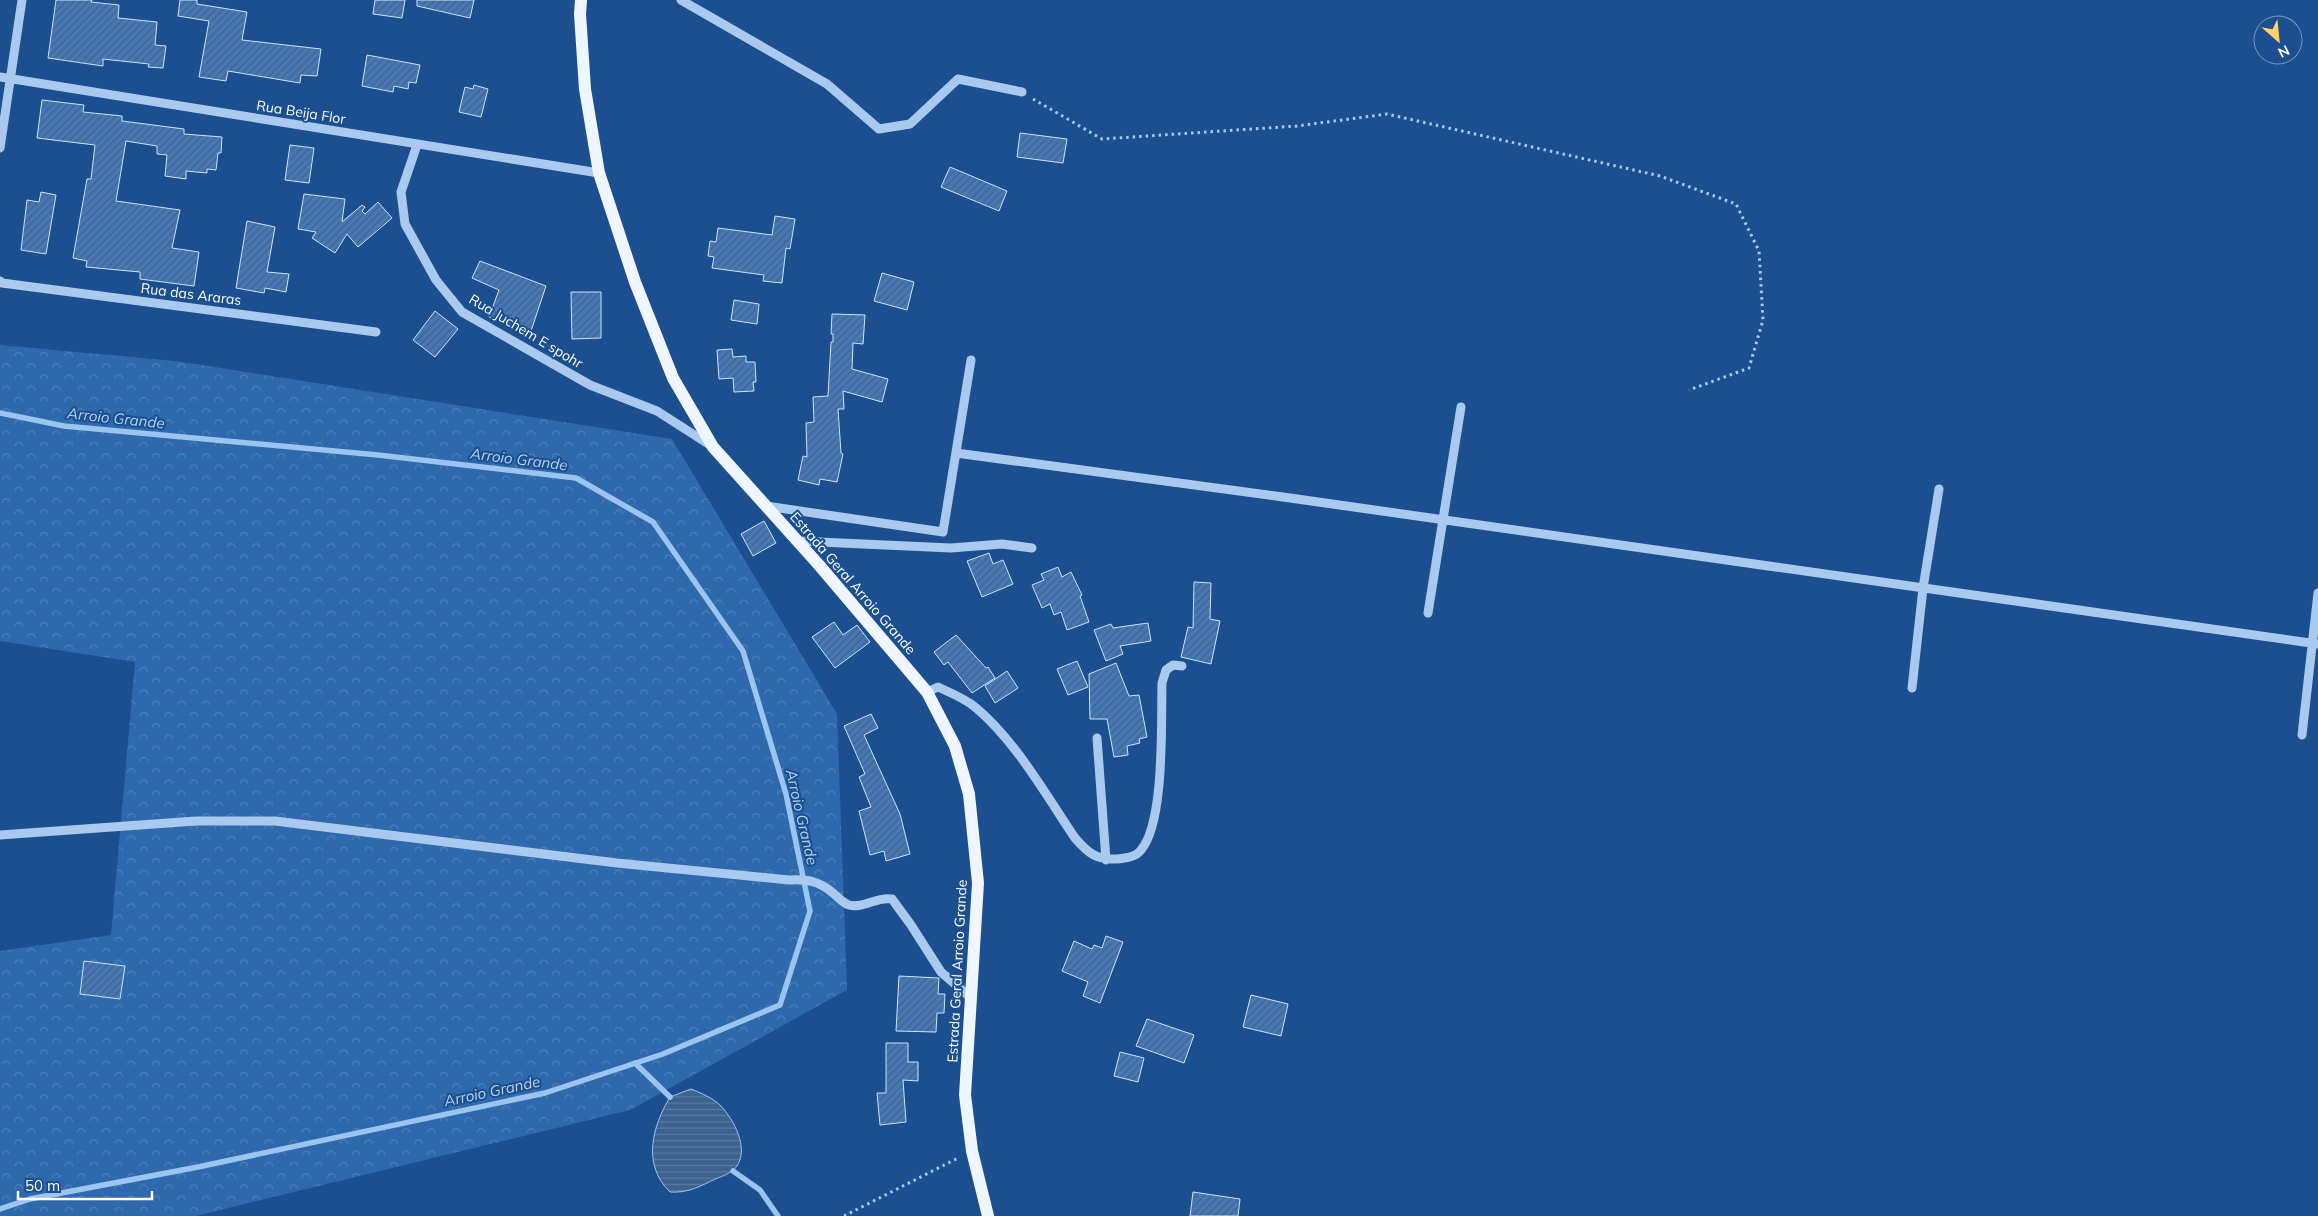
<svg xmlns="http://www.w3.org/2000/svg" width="2318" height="1216" font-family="Mulish,sans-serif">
  <defs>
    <pattern id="forest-crowns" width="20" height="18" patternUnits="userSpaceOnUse" patternTransform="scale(1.25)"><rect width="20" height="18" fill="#2e69ad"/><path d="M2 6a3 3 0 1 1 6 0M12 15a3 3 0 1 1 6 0" fill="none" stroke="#4d80b9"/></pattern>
    <pattern id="water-rules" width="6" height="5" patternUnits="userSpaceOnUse" patternTransform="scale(1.25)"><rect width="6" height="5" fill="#3c6290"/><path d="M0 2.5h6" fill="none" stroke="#597aa1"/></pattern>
    <pattern id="building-hatch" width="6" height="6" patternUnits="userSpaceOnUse" patternTransform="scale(1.25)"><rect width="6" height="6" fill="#4478b7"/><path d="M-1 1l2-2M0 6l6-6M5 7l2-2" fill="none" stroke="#486282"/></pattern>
  </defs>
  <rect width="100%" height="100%" fill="#1b4f8f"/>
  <path fill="url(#forest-crowns)" d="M0,345l176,16 496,78 165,275 10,276 -217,120 -434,106h-196v-265l111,-16 24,-273 -135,-21z"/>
  <path fill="url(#water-rules)" stroke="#9cc4f0" d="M691,1089c10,4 22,9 30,17 13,14 28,42 16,60 -5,8 -18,11 -26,15 -14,7 -25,12 -41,11 -28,-27 -18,-65 0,-95z"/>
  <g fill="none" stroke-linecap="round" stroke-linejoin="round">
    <path stroke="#9cc4f0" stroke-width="5.5" d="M0,413l64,13 314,29 198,23 77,44 90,129 43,143 24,117 -30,94 -117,49 -118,39 -347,74 -168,32 -30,10
      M635,1063l35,34
      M733,1171l27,19 18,26"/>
  </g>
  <path fill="url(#building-hatch)" stroke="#cfe3fa" d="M56,0h36l-1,2 28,3 -1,13 39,4 -2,23 11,1 -3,22 -15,-1 1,-3 -46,-5v7l-55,-8z
    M180,0h17v4l50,8 -5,28 79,9 -4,27 -16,-1 -1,8 -72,-12 -2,10 -27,-4 10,-56 -31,-5z
    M375,0h30l-3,18 -29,-4z
    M417,0h57l-4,18 -53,-12z
    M367,55l53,10 -4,18 -7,-1 -1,7 -14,-3 -1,6 -31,-6z
    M474,85l14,4 -7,28 -22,-5 6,-25 8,2z
    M42,100l42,5 -1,7 39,4v5l62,8v5l38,3 -1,16h-3l-2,17 -9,-1v4l-21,-2v8l-21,-3 2,-21 -10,-1v-8l-31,-5 -10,60 64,9 -8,38 27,4 -5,34 -54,-7v-7l-54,-5 1,-6 -14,-3 14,-79h4l4,-34 -58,-7z
    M1020,133l47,6 -4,24 -46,-6z
    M290,145l24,3 -5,35 -24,-3z
    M950,167l57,24 -8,20 -58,-24z
    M41,192l15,3 -10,59 -25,-4 6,-50 12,2z
    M304,194l41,5 -3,23 20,-17 3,2 -3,4 3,3 13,-12 14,16 -34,29 -11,-13 -12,19 -23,-15 4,-6 -18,-3z
    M775,216l20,3 -5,30 -4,-1 -4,35 -19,-2 1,-6 -52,-7 2,-11 -6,-1 2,-15 6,1 2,-14 54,7z
    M247,221l28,6 -8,45 22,2 -3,18 -21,-4 -1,5 -28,-5z
    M480,261l66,25 -15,45 -42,-14 10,-27 -27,-12z
    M882,273l32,9 -7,28 -33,-9z
    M571,292h30v46l-29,1z
    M734,300l25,4 -2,20 -26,-4z
    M435,311l23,18 -23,28 -22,-17z
    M832,314l33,1 -2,29 -10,-1 -1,26 36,10 -6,23 -39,-11 1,18h-6l3,44 2,1 -6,28 -17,-3 -1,6 -21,-5 5,-24 4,1 -1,-34 8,-1 -1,-25 15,-1 3,-54h2v-8h-2z
    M732,349l1,8 13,-1v6h9l1,20h-3l1,9 -20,1 -1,-14 -14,1 -2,-29z
    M764,521l12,22 -23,13 -12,-22z
    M989,553l4,11 10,-4 10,24 -31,13 -15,-36z
    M1058,567l4,10 9,-5 11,23 -2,1 9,26 -22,8 -6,-18 -7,3 -4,-11 -8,4 -10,-23 12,-5 -3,-6z
    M1194,582l17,1 -1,36 10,2 -9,43 -30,-7 7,-30 5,1z
    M834,622l9,13 14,-10 13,17 -35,26 -23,-31z
    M1148,623l3,18 -31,5 3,8 -17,7 -12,-31 17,-6 2,4z
    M956,635l30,33 2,-1 7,11 -23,15 -24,-31 -4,3 -10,-13z
    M1077,661l11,26 -20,8 -11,-26z
    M1116,663l13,33 10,-1 8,42 -8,2 1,4 -13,3 1,9 -14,2 -7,-38h-17l-1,-45z
    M1007,671l11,17 -23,15 -10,-17z
    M871,714l7,14 -14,7 36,79 10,40 -24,7 -2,-10 -14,4 -11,-44 12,-4 -12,-30 6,-3 -21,-48z
    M1106,936l17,6 -23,61 -17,-7 5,-14 -26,-11 12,-30 18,8 2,-4 8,3z
    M84,961l41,5 -5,33 -40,-5z
    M899,976l40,2 -1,16h7l-1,19h-7l-1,19 -40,-1z
    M1251,995l37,9 -7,32 -38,-9z
    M1147,1019l47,16 -10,28 -48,-17z
    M886,1043h22v19h10v19l-15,-1 3,42 -26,3 -3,-32h9z
    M1120,1052l24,6 -6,24 -24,-6z
    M1193,1192l47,7 -2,17h-48z"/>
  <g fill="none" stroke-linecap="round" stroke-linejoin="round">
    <path stroke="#a9c9ee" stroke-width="3" stroke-dasharray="2.5 4" stroke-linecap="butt" d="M1033,99l69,40 195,-13 90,-12 273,62 76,28 23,47 4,69 -14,48 -60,22
      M844,1216l114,-58"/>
    <path stroke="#a9c9ee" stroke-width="9" d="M681,0l146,84 52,45 31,-5 48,-45 64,13
      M0,77l599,96
      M417,145l-16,47 4,32 31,56 26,32 128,73 67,26 53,34
      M0,148l22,-148
      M0,281l2,2 374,49
      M956,453l327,44 1035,147
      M766,506l177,26 28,-172
      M797,541l154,7 51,-4 30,4
      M1428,613l33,-206
      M1912,688l11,-100 16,-99
      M927,692l11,-5c13,6 26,11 37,20 40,33 71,88 100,131 13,15 21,22 42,21 9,-1 19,-2 24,-9 24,-28 20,-129 21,-167l4,-13 7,-5 9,1
      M2302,735l16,-142
      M1097,738l9,122
      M0,835l196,-14h79l342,42 172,17c18,-1 30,1 44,13 5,4 10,10 16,12 14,4 28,-9 43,-6l19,26 30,47 29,25"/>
    <path stroke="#f0f6ff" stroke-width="12" d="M581,0l-1,14 5,75 14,84 36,109 38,96 40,69 106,118 108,127 28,54 14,48 9,89 -13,212 7,56 16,65"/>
  </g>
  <g text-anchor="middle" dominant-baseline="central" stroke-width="4" stroke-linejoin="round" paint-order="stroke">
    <g font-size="14" fill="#fff" stroke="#1b4f8f">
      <text transform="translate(301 112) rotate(9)">Rua Beija Flor</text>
      <text transform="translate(191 294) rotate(7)">Rua das Araras</text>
      <text transform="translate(526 331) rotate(31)">Rua Juchem E spohr</text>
      <text transform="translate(853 583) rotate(49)">Estrada Geral Arroio Grande</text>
      <text transform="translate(957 971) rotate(-87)">Estrada Geral Arroio Grande</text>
    </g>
    <g font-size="15" font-style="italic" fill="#b5d3f5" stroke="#1b4f8f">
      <text transform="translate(116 418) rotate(6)">Arroio Grande</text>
      <text transform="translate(519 459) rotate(7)">Arroio Grande</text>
      <text transform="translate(802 817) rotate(77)">Arroio Grande</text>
      <text transform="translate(492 1091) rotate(-12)">Arroio Grande</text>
    </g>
  </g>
  <g transform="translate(2278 40) rotate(153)"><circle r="24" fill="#1b4f8f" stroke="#7695bc"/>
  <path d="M0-4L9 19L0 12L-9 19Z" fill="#ffd166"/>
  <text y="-8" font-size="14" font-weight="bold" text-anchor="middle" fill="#ffffff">N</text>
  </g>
  <path d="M18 1191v8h134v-8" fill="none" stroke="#ffffff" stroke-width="2.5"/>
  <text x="25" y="1191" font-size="15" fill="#ffffff" stroke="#1b4f8f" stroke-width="4" paint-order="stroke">50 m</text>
</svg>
